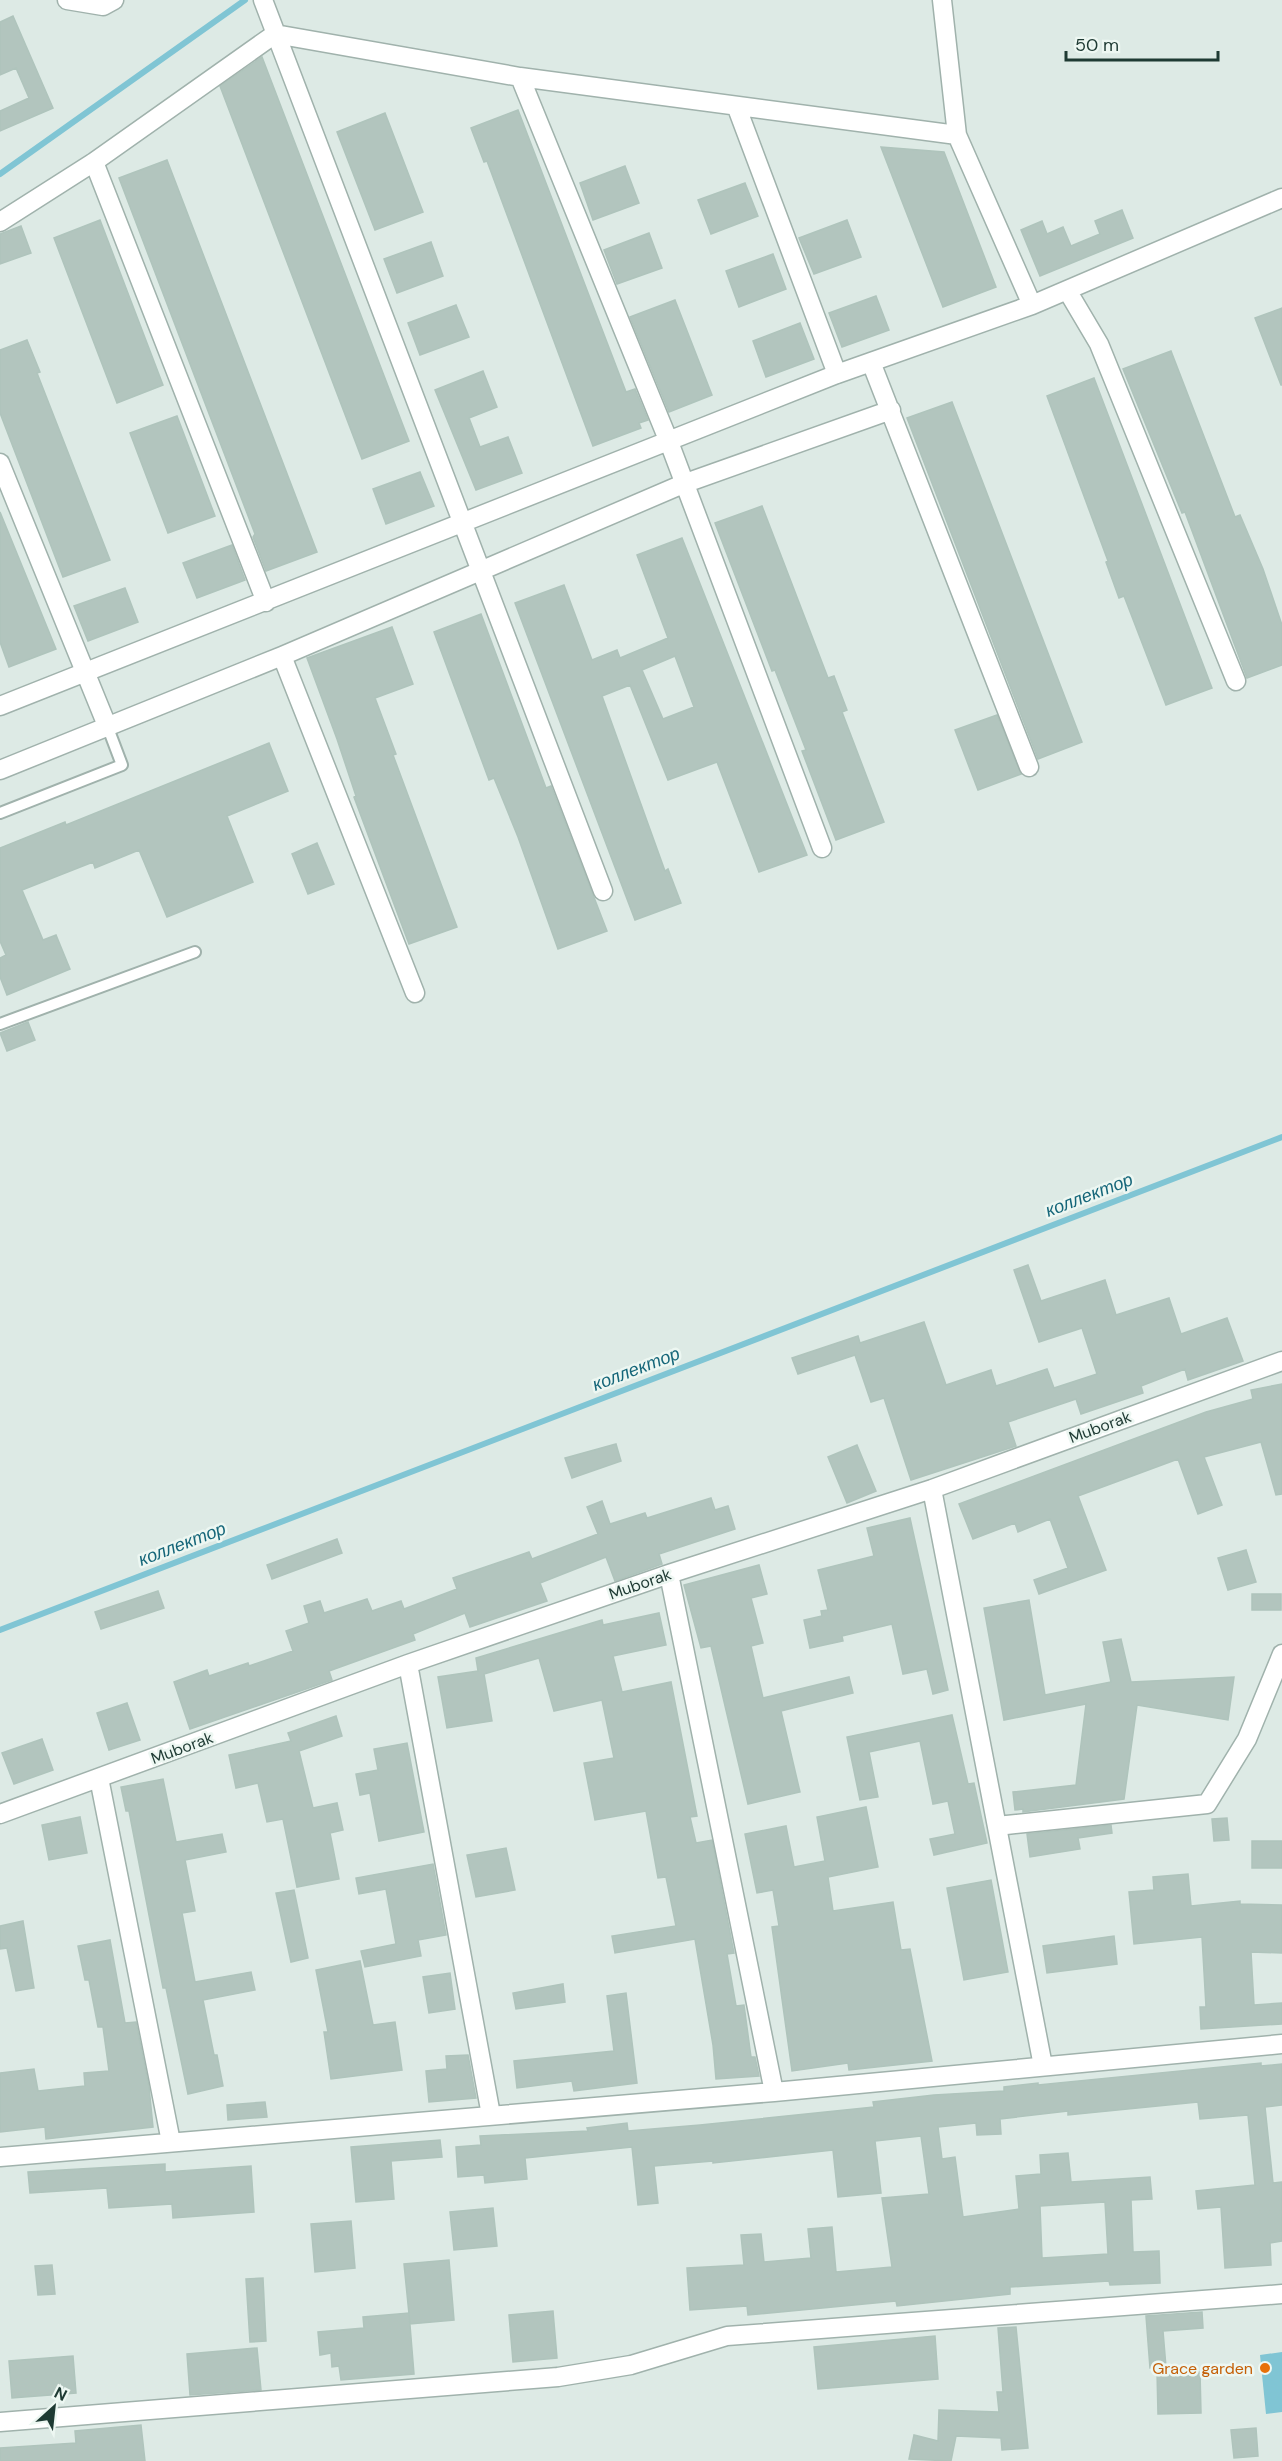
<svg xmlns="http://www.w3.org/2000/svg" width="1282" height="2461" font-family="'DM Sans',sans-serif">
  <rect width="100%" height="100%" fill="#ddeae5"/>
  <path fill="#80c5d4" d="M1282,2352v60l-16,2 -6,-59z"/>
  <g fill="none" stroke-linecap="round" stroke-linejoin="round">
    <path stroke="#80c5d4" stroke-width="6" d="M0,174l245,-174
      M0,1630l1282,-493"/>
  </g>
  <path fill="#b2c5be" stroke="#afc4bc" stroke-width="1.5" fill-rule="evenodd" d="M13,16l40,92 -53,23v-20l29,-13 -13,-30 -16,7v-53z
    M262,57l147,384 -47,18 -142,-373z
    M518,110l108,282 9,-3 13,31 -9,3 2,5 -48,18 -106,-285 -3,1 -13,-34z
    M385,113l38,99 -48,18 -38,-98z
    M881,147l63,5 52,135 -53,20z
    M167,160l150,392 -51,19 -13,-34 2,-3 -136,-356z
    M625,166l14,37 -46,17 -13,-37z
    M745,183l13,33 -47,18 -13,-34z
    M1122,210l11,28 -93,38 -19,-46 21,-9 5,13 16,-7 8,19 29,-12 -5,-13z
    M100,220l63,165 -46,18 -63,-165z
    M847,220l14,37 -47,17 -15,-36z
    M21,226l10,27 -31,11v-30z
    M649,233l13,35 -45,16 -13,-34z
    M431,242l12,34 -46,17 -13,-34z
    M773,254l13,35 -47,18 -13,-36z
    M876,296l13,34 -47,17 -13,-34z
    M675,300l37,95 -43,17 -39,-95z
    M456,305l13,32 -49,18 -12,-32z
    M1282,308v77h-1l-26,-67z
    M800,323l14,36 -48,18 -13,-36z
    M27,340l13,32 -3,1 73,187 -47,17 -63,-164v-63z
    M1171,351l64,166 5,-2 23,54 19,56v40l-35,13 -62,-166 -3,1 -59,-144z
    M483,371l14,36 -28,11 11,29 28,-10 14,36 -46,17 -41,-100z
    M1094,378l118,310 -46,17 -42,-109 -5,2 -13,-36 2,-1 -61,-165z
    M952,402l130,340 -44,17 -131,-341z
    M177,416l38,100 -47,17 -38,-100z
    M420,472l14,34 -48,18 -13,-35z
    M762,506l66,172 6,-2 13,34 -5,2 42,110 -48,18 -34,-89 4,-1 -31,-80 -3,1 -57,-148z
    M0,512l56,137 -47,18 -9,-25z
    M682,538l125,317 -48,17 -42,-110 -49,18 -38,-95 -28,11 63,175 3,-2 13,34 -46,17 -120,-317 49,-18 28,75 25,-10 3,8 48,-20 -31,-83zM675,656l19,51 -31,12 -21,-49z
    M232,545l13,35 -48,18 -14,-35z
    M125,588l13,34 -50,19 -14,-35z
    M481,614l65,174 5,-2 56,145 -49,18 -40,-112 -24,-59 -5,2 -55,-148z
    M392,627l21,57 -38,14 21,56 -3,1 64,172 -48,17 -55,-147 2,-1 -19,-57 -30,-81z
    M997,715l24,59 -43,16 -23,-60z
    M269,743l19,48 -61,25 26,66 -86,35 -28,-67 -44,18 -2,-6 -71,28 21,50 13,-5 14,34 -63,26 -7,-18v-19l6,-3 -6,-14v-93l65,-26 1,3z
    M317,843l17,41 -26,10 -16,-40z
    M28,1022l7,18 -28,11 -7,-18z
    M1028,1265l13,36 64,-21 11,35 53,-17 12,36 46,-16 16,43 -55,19 -3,-11 -44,17 2,7 -62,21 -5,-15 -68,23 8,24 -105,34 -27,-82 -13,4 -16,-47 -57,19 -6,-16 66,-22 2,7 64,-21 22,63 45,-15 5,16 51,-17 7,19 43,-14 -15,-46 -43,14 -25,-72z
    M1282,1384v110l-6,1 -15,-53 -57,15 18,48 -24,9 -20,-55 -100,37 28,74 -67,24 -5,-14 34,-12 -18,-49 -32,13 -3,-9 -42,16 -14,-35 247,-92 47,-13 -2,-9z
    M616,1444l5,17 -49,17 -7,-20z
    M857,1445l19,46 -29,12 -19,-46z
    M711,1498l4,12 13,-4 7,23 -76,25 3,10 -47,17 -9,-24 -66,26 7,18 -77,26 -5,-14 -52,21 2,6 -86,31 3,9 -142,49 -16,-47 33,-12 2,6 39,-13 1,3 44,-15 -7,-20 23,-8 -5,-17 16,-5 4,12 43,-14 5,12 29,-10 3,8 53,-20 -4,-11 76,-26 3,7 66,-25 -11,-27 15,-6 8,23 35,-11 2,5z
    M910,1518l38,172 -15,4 -6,-25 -24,5 -11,-50 -50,12 1,5 -33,7 -6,-28 18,-4 -1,-5 7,-1 -10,-40 56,-14 -7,-28z
    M337,1539l5,14 -70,26 -5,-14z
    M1246,1550l10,32 -28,8 -10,-32z
    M759,1565l8,29 -16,4 12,45 -12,3 12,52 86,-21 4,16 -72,18 19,81 -52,12 -37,-158 -10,2 -17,-63z
    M158,1591l6,17 -63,21 -6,-17z
    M1252,1594h29v16h-29z
    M1029,1600l16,95 66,-13 -8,-40 18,-3 10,43 103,-5 -6,43 -91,-15 -13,94 -101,13v-3l-8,1 -2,-18 63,-7 10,-81 -82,16 -20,-112z
    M659,1613l7,32 -53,11 9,36 49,-10 26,134 -7,1 6,26 16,-3 22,113 -7,1 9,52 8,-1 7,52h4l4,19 -43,3 -3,-34 -18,-106 -80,14 -3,-17 64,-10 -10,-49 -8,1 -12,-67 -51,9 -11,-57 30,-5 -12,-58 -48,11 -15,-53 -55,16 8,47 -45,7 -9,-51 40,-6 -2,-13 126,-38 1,5z
    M127,1703l13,37 -31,10 -12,-37z
    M952,1715l16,69 6,-1 13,60 -53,12 -4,-16 25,-5 -7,-33 -15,3 -13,-63 -51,11 9,45 -18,3 -13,-63z
    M336,1716l6,20 -43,15 14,57 24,-5 6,27 -13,3 9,46 -42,8 -14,-68 -16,3 -9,-39 -22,5 -7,-33 62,-14 -3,-8z
    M42,1739l11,31 -39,14 -12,-31z
    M407,1743l17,89 -45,9 -9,-48 -10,2 -4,-21 22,-4 -4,-21z
    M163,1779l13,63 46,-8 4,18 -41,8 10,51 -13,2 13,69 56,-10 4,18 -52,10 11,55h3l6,31 -35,8 -22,-106h-3l-34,-177h-3l-5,-24z
    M866,1807l12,60 -50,10 5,34 60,-9 8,48 9,-1 22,112 -83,9 -1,-7 -56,8 -20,-144 7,-1 -6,-36 -16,3 -12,-59 41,-8 8,41 31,-6 -8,-44z
    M80,1817l7,36 -38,7 -7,-35z
    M1227,1818l2,22 -15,1 -2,-22z
    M1111,1825l1,8 -34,5 2,11 -50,8 -3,-23z
    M1252,1841h30v27h-30z
    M506,1848l9,42 -39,7 -9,-42z
    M433,1864l13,71 -28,5 3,16 -56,11 -4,-16 35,-7 -10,-55 -27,5 -3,-16z
    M1188,1874l3,32 49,-5v3l42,1v48l-31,-1 3,53 28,-2v21l-81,5 -1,-22h6l-4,-70 -68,7 -5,-52 25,-2 -1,-13z
    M991,1880l17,92 -44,8 -17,-92z
    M294,1890l14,68 -17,4 -15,-69z
    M23,1921l11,67 -18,3 -9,-43 -7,1v-23z
    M1114,1936l3,28 -70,9 -4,-27z
    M110,1940l15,83 11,-1 13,65 4,40 -107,12 -1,-12 -45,5v-59l34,-4 4,22 47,-5 -1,-13 25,-2 -6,-44h-5l-9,-47h-4l-7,-34z
    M360,1961l13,64 22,-3 7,48 -71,9 -7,-47h4l-12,-62z
    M450,1973l5,36 -26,4 -6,-36z
    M563,1984l2,18 -49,7 -3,-16z
    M626,1993l11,90 -63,8 -2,-10 -55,7 -3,-27 100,-10 -7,-55z
    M468,2055l8,43 -47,4 -3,-31 21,-2 -1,-13z
    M1261,2063v3l21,-2v41l-17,2 8,76 9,-1v59l-12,2 1,22 -46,3 -4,-61 -23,2 -2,-18 59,-6 -7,-70 -48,4 -2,-17 -130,13v-4l-68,8 1,15 -24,1 -1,-12 -38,4 4,32 13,-2 8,60 56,-8 -3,-33 25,-2 -1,-19 28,-2 3,29 79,-5 2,22 -21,1 2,52 26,-1 1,32 -50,2 -1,-4 -99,6v7l-113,12 -1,-5 -148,14 -1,-9 -57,4 -3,-42 57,-3 -3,-30 20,-1 3,28 47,-4 -3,-29 24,-2 4,45 56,-5 -10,-69 47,-4 -8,-58 -46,5 6,52 -43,4 -5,-47 -120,13v-2l-59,5 4,37 -20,2 -6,-58 -107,11 2,21 -42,4 -1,-8 -26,2 -2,-30 25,-2 -1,-9 108,-5 -1,-3 40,-5 1,8 72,-6 174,-18 -1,-5 61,-7 70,-4v-4l34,-4v2zM1105,2202l3,52 -66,4 -2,-52z
    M265,2102l2,15 -39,3 -1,-15z
    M440,2140l2,17 -51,4 3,38 -38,3 -5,-55z
    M165,2164v8l86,-6 3,46 -81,6 -1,-14 -63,4 -2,-20 -77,5 -2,-21z
    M493,2208l4,38 -43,4 -4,-38z
    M351,2221l4,47 -40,4 -4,-48z
    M449,2260l5,60 -44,4 -6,-60z
    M52,2265l3,29 -17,1 -3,-29z
    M263,2278l3,63 -16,1 -4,-63z
    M553,2311l4,47 -44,4 -4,-47z
    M1202,2312l1,16 -40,3 3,36 -16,1 -4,-52z
    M409,2313l5,61 -73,6 -2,-14 -7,1 -1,-14 -11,2 -2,-23 46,-4 -1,-11z
    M1016,2327l12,121 -26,2 -1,-12 -45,-2 -5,25 -42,-2 5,-24 24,6 1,-31 60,2 -2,-20h6l-5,-64z
    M935,2336l3,43 -120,10 -4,-42z
    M257,2348l4,42 -71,5 -3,-41z
    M73,2356l3,37 -64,5 -3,-37z
    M1157,2372h43l1,41 -43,1z
    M141,2425l4,36h-145v-13l76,-5 -1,-12z
    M1256,2428l2,28 -24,2 -3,-28z"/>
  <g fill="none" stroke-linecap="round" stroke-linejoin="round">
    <defs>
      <path id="lane" d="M0,813l122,-48 -14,-37
        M0,1024l195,-72"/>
      <path id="street" d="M67,0l36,6 11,-6
        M263,0l340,891
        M942,0l15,135 75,170
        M520,77l149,365 153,406
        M737,108l100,266
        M94,162l172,440
        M0,222l94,-60 181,-128 245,43 437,58
        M1067,290l32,54 137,337
        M871,362l158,405
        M0,463l108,265
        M282,656l133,337
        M0,706l837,-332 195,-69 250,-107
        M0,770l282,-114 401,-172 208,-74
        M932,1489l111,577
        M669,1574l105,518
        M408,1664l83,451
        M99,1778l72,364
        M0,1814l408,-150 261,-90 263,-85 350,-128
        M997,1826l210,-22 40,-65 35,-85
        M0,2157l774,-65 508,-48
        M0,2422l558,-45 73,-12 96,-29 555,-42"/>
    </defs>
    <use href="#lane" stroke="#a0b2ac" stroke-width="14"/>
    <use href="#street" stroke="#a0b2ac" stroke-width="21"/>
    <use href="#lane" stroke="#fff" stroke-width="10"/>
    <use href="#street" stroke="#fff" stroke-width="18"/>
  </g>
  <circle fill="#e8710a" stroke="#edf7f2" stroke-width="2" cx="1265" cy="2368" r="6"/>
  <g text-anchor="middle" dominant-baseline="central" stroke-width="5" stroke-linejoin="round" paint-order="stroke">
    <g font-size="16" fill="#1e3a33" stroke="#edf7f2">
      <text transform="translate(1100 1427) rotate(-20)">Muborak</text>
      <text transform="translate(640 1584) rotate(-19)">Muborak</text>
      <text transform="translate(182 1748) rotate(-20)">Muborak</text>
    </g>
    <g font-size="16" fill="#c56008" stroke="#edf7f2" text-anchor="end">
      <text x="1253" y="2368">Grace garden</text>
    </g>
    <g font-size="18" font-style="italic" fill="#156679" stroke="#edf7f2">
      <text transform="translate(1089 1195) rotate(-21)">коллектор</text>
      <text transform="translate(636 1369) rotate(-21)">коллектор</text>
      <text transform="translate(182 1544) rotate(-21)">коллектор</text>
    </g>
  </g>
  <g transform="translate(54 2407) rotate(27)" stroke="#edf7f2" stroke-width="4.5" paint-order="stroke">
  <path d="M0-4.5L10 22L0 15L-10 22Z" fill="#1e3a33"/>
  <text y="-9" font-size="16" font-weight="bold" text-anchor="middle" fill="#1e3a33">N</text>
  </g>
  <path d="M1066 51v9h152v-9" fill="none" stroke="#1e3a33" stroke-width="3"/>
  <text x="1075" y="51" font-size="18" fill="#1e3a33" stroke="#edf7f2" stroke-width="4.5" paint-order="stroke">50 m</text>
</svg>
